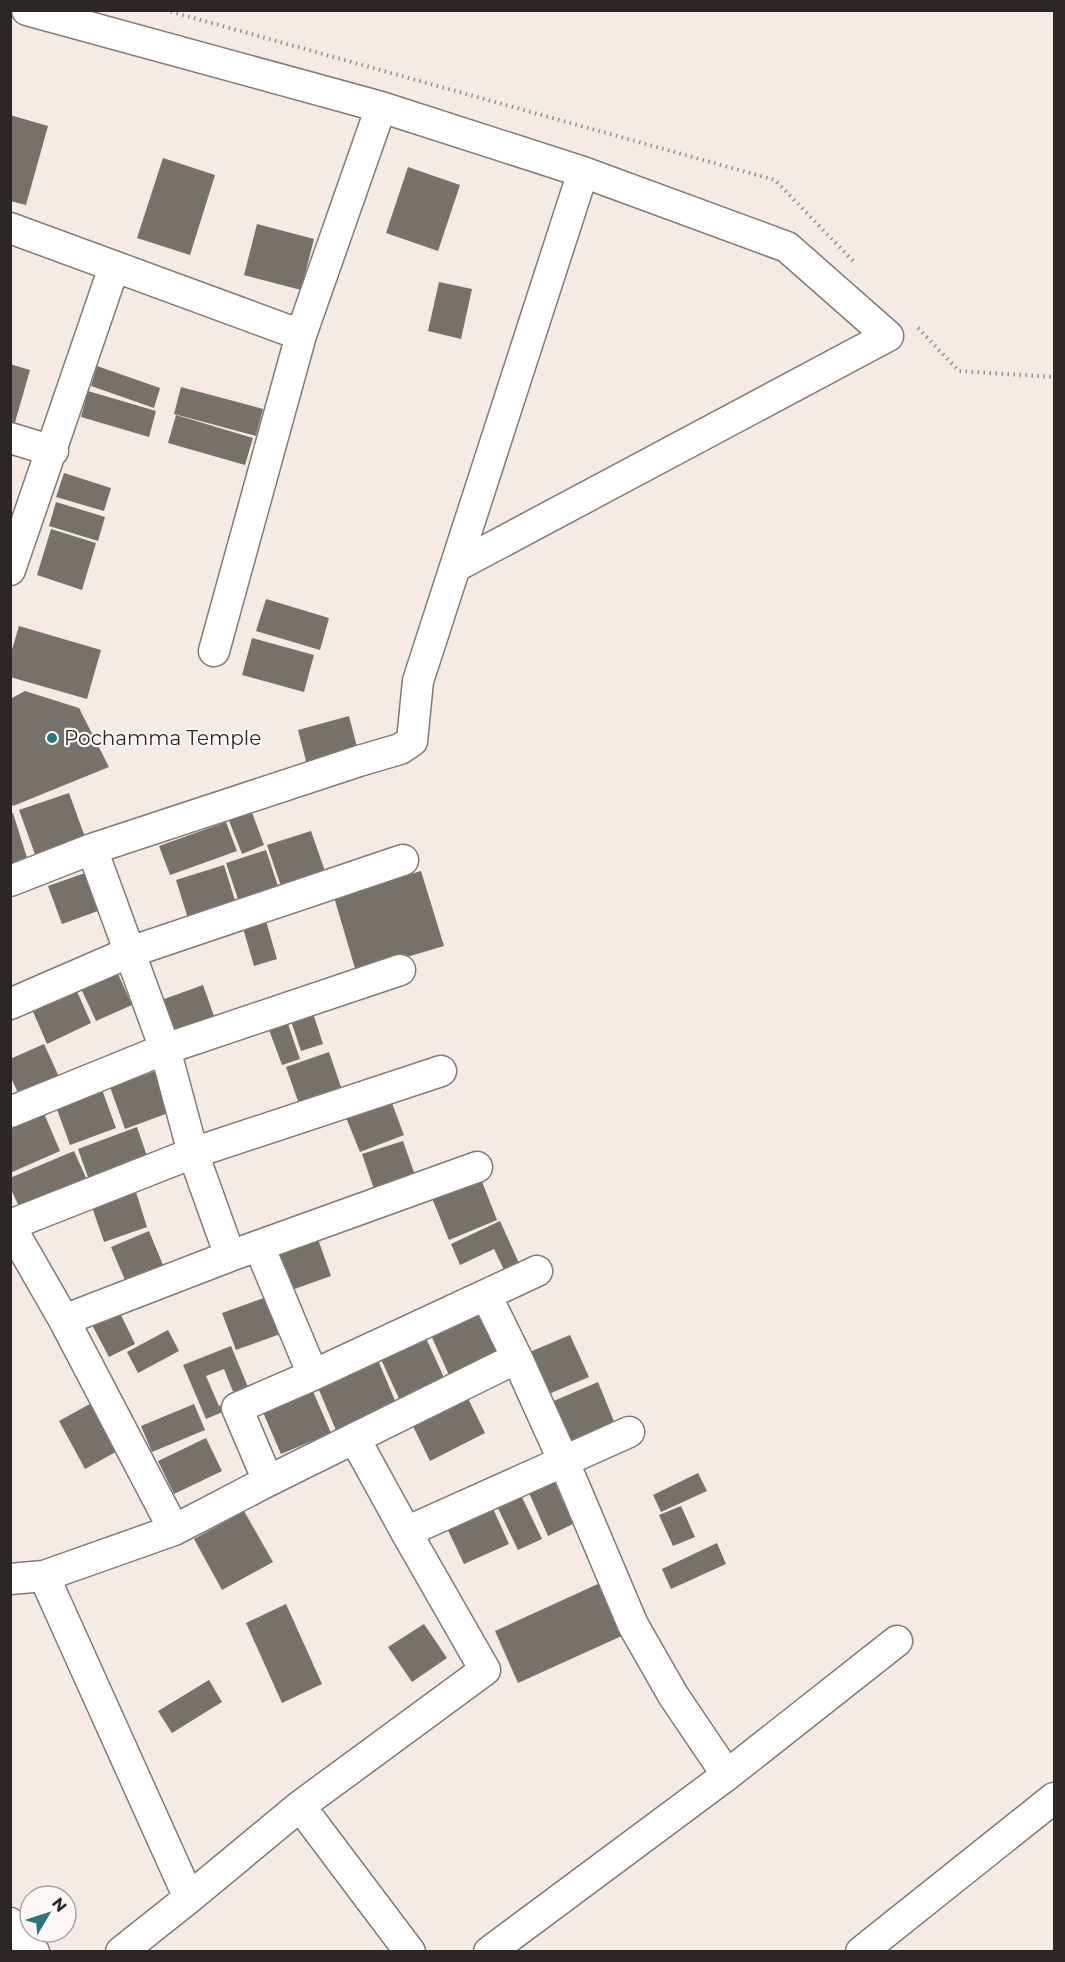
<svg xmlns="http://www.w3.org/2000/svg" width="1065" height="1962" font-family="Montserrat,sans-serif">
  <rect width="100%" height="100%" fill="#f5ebe4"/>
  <path fill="#767269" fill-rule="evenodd" d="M10,115l38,11 -22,79 -16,-4z
    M163,158l52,17 -25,80 -53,-17z
    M408,167l52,18 -22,66 -52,-18z
    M257,224l57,15 -13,51 -57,-15z
    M439,282l33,7 -11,50 -33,-8z
    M10,364l20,6 -16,56 -4,-1z
    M97,366l63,22 -6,20 -63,-22z
    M181,387l82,22 -7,27 -82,-22z
    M88,391l68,20 -7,26 -68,-20z
    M176,415l77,23 -8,27 -77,-22z
    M64,473l47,15 -7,23 -48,-14z
    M56,502l49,15 -7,24 -49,-15z
    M51,529l45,14 -14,47 -45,-15z
    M266,599l63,19 -9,32 -64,-19z
    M19,626l82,24 -14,49 -77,-22v-21z
    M252,638l62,17 -10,37 -62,-17z
    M25,691l54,17 30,59 -96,39 -3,-4v-103z
    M349,716l9,35 -51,14 -9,-35z
    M69,793l17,47 -50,17 -17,-47z
    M251,810l13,35 -22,9 -14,-36z
    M13,813l16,51 -19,6v-56z
    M226,822l11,29 -67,24 -11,-29z
    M311,831l15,43 -44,15 -15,-44z
    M266,850l15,45 -40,13 -15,-45z
    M224,865l14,45 -48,15 -14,-45z
    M421,871l23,75 -88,26 -22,-75z
    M85,873l13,38 -36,13 -14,-38z
    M266,921l11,38 -23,7 -11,-38z
    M114,965l18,40 -36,16 -18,-39z
    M203,985l12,34 -47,16 -12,-33z
    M75,987l16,36 -44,21 -16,-37z
    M312,1010l11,34 -22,7 -11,-33z
    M287,1021l13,38 -18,6 -14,-38z
    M44,1044l17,37 -40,18 -11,-23v-17z
    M329,1052l14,41 -43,14 -14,-40z
    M164,1068l15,41 -54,20 -15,-42z
    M101,1087l15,41 -46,17 -15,-41z
    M390,1098l14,37 -44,17 -15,-37z
    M43,1111l17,40 -50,22v-47z
    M137,1127l12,35 -59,21 -12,-34z
    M403,1141l14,40 -41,14 -14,-41z
    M74,1151l14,31 -67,29 -11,-24v-9z
    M481,1179l16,41 -48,20 -17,-42z
    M135,1189l12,38 -43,15 -13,-38z
    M500,1221l22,49 -15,6 -13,-27 -34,16 -9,-21z
    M149,1231l14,34 -38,15 -14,-33z
    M318,1239l13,37 -45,16 -13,-36z
    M272,1295l14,37 -50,18 -14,-37z
    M485,1308l23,50 -55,26 -23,-51z
    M118,1309l17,35 -26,13 -18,-34z
    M168,1330l11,21 -41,22 -11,-21z
    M570,1335l19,42 -45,19 -19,-42z
    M425,1336l22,48 -45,21 -22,-48z
    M231,1346l22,53 -47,20 -23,-54zM224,1369l12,30 -17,7 -13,-30z
    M377,1358l22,52 -61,25 -22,-52z
    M309,1382l22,51 -50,21 -22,-51z
    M598,1382l17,42 -49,21 -17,-42z
    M463,1388l22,45 -55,28 -22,-45z
    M97,1400l26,48 -38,21 -26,-48z
    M194,1404l11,26 -53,22 -11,-26z
    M206,1438l16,33 -48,23 -16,-33z
    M698,1473l9,18 -46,21 -8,-17z
    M551,1474l22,50 -25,12 -22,-50z
    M520,1493l22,46 -24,11 -22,-46z
    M491,1504l18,40 -45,20 -19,-40z
    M681,1506l14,31 -22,9 -14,-31z
    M244,1511l29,51 -51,28 -28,-51z
    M717,1543l9,21 -55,25 -9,-20z
    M600,1583l24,52 -106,48 -23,-52z
    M286,1604l36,80 -40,19 -36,-80z
    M424,1624l23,34 -35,24 -24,-35z
    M209,1680l13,22 -50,31 -14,-22z"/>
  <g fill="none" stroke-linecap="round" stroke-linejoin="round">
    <defs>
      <path id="street" d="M27,10l354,97 202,65 204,75 101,89 -433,231
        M10,228l291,107
        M10,438l43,13
        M10,570l104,-303
        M214,651l87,-316 80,-228
        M92,849l73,200 28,104 37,103
        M10,881l82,-32 267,-88 41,-12 12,-8 6,-60 165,-509
        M10,1004l120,-52 273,-92
        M10,1112l155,-63 235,-79
        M10,1225l183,-72 248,-82
        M10,1226l54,94 110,210
        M259,1246l54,129
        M486,1295l31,63 47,104 69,163 40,70 54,80
        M64,1320l166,-64 247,-89
        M268,1481l-31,-73 76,-33 224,-104
        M406,1532l223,-100
        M44,1576l145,322
        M10,1579l34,-3 130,-46 94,-49 249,-123
        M300,1806l110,146
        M10,1923l24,29
        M121,1952l68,-54 111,-92 185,-136 -79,-138 -51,-93
        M489,1952l238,-177 170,-134
        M861,1952l193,-154"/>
    </defs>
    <use href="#street" stroke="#837a74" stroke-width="33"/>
    <path stroke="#968f89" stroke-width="4" stroke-dasharray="1.5 4.5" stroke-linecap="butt" d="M165,10l610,170 79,82
      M918,328l41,43 95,6"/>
    <use href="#street" stroke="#fff" stroke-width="30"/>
  </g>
  <circle fill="#2d7481" stroke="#fef9f6" stroke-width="2" cx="52" cy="738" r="6"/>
  <g text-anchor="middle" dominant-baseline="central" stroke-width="4.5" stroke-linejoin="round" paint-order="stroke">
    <g font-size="20" fill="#2b2724" stroke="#fef9f6" text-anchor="start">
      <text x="64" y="738">Pochamma Temple</text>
    </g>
  </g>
  <rect width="1065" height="1962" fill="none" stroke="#2b2724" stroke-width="24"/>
  <g transform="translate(48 1914) rotate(51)"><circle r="28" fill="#fef9f6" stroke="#aaa5a2" stroke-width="1.5"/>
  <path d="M0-4.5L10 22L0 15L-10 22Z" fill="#2d7481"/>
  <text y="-9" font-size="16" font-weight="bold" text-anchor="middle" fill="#2b2724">N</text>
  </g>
</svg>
